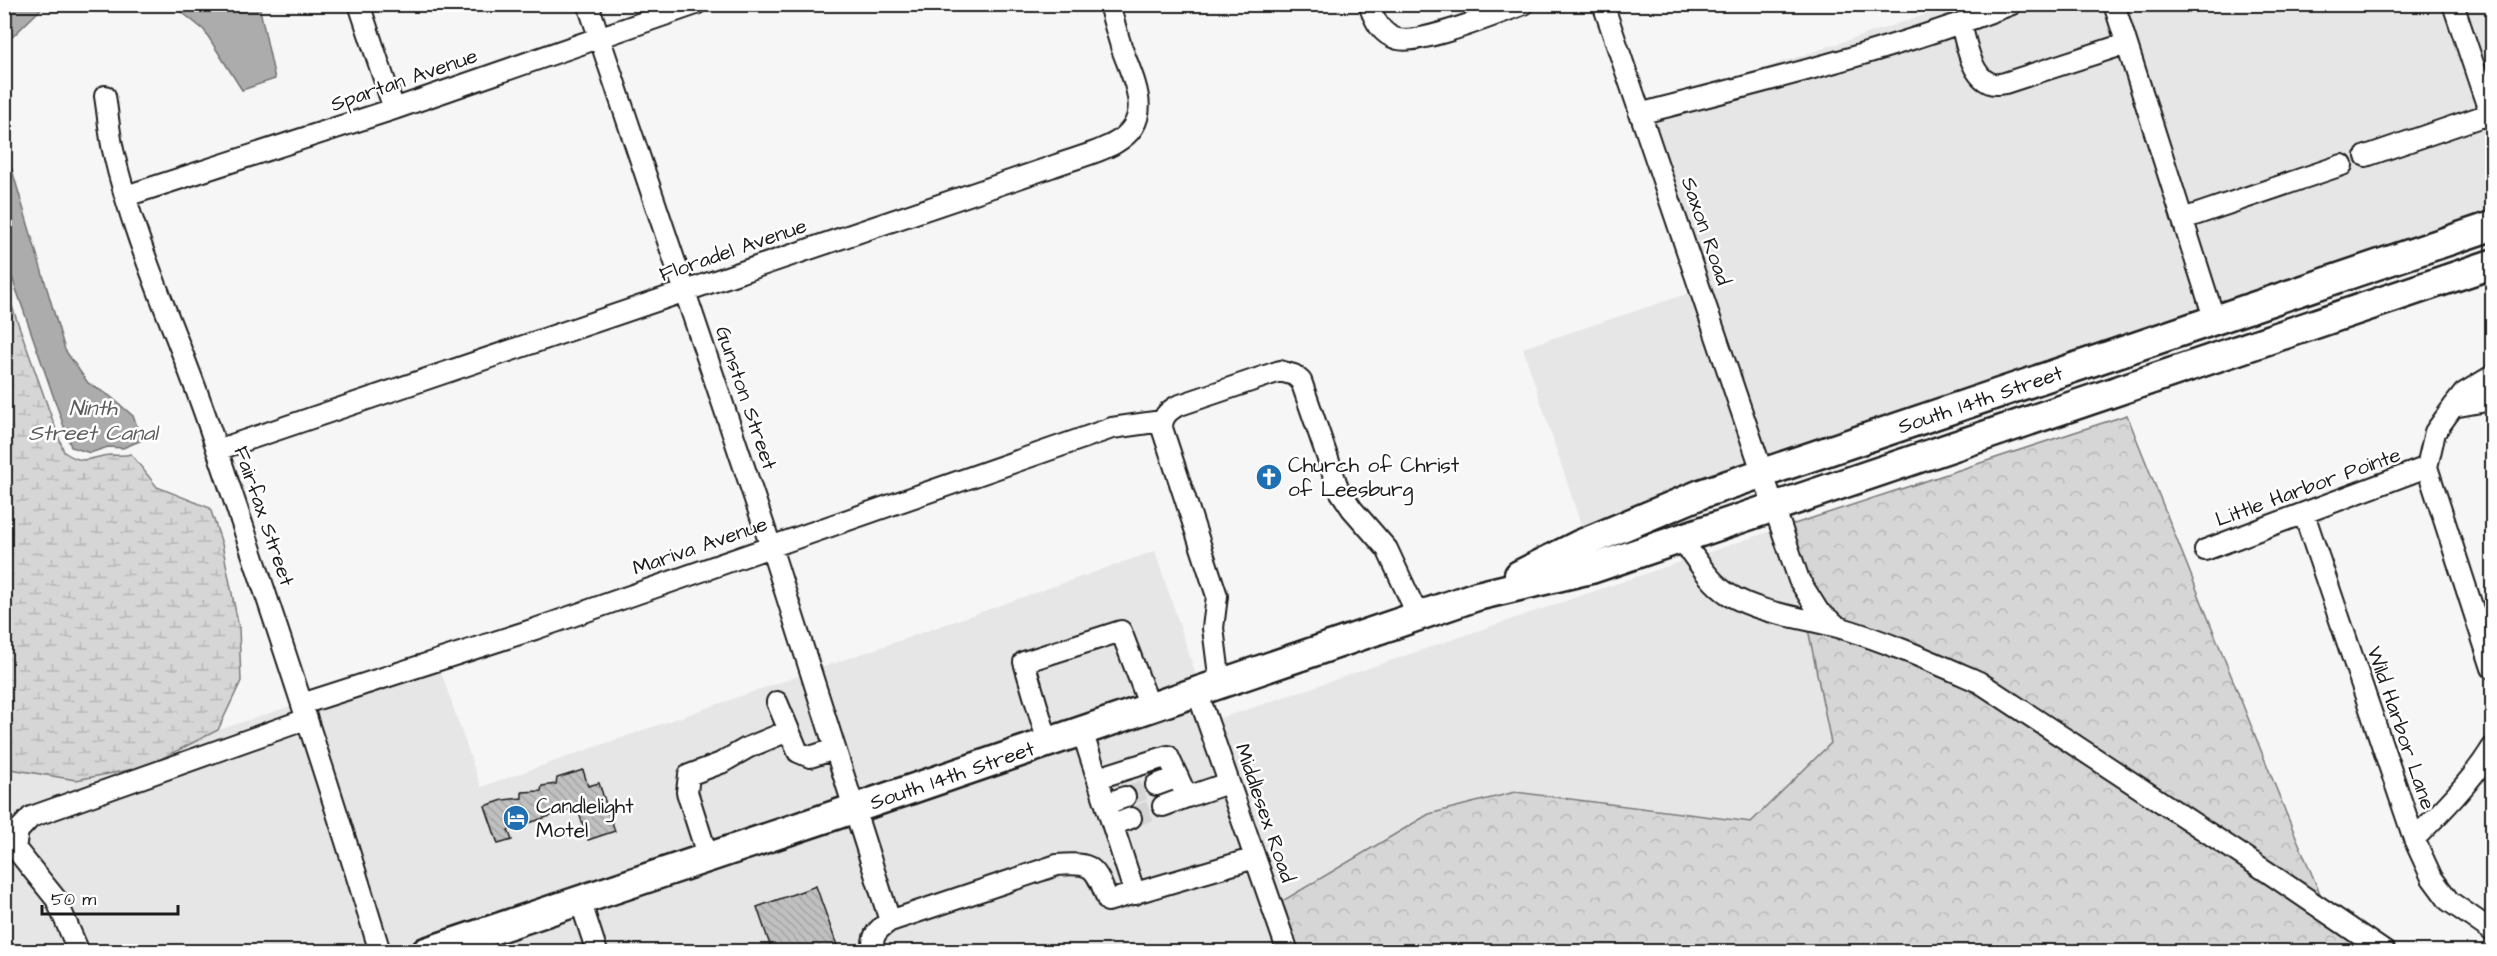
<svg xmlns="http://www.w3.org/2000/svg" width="2497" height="956" font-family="'Architects Daughter',sans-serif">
  <defs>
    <pattern id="forest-crowns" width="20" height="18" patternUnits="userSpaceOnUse" patternTransform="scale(1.5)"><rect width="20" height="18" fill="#d6d6d6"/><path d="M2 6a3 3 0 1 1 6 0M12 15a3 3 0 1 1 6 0" fill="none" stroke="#b7b7b7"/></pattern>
    <pattern id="wetland-marsh" width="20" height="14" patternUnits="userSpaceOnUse" patternTransform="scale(1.5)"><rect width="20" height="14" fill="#d6d6d6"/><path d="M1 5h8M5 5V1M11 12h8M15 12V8" fill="none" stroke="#b7b7b7"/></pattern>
    <pattern id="building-back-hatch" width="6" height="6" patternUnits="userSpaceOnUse" patternTransform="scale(1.5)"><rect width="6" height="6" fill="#c0c0c0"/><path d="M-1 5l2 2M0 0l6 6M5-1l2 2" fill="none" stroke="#a4a4a4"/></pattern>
  </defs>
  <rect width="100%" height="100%" fill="#f6f6f6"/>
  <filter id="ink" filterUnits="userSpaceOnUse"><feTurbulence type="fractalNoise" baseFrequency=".0167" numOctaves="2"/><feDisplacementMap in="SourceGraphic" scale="12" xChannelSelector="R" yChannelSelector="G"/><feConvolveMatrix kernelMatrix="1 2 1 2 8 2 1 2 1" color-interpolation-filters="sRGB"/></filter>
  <g filter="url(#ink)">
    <path fill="#e6e6e6" d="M1954,5h538v207l-909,319 -60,-183 179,-59 -61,-180z
      M1771,531l18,53 15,25 27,134 -80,79 -236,-30 -226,159 -832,1 747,-254 8,22 25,-7z
      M1155,551l43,130 -348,119 -452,151 -393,1v-184l71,12 69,-13 73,-37 218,-72 45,129z"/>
    <path fill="url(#forest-crowns)" stroke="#797979" stroke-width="1.5" d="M2127,415l159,398 35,83 -336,-222 -46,-21 -94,-34 -18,-14 -18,-29 -18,-51z
      M1804,609l6,9 29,22 2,-1 89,32 43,19 296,194 98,67 -1078,1 -15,-46 155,-92 86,-22 236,30 80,-79z"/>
    <path fill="url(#wetland-marsh)" stroke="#797979" stroke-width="1.5" d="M4,284l60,168c22,15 27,4 47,3 7,0 13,1 20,-1l26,33 53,21 12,36 17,84 2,53 -23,49 -73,37 -69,13 -71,-12z"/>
    <path fill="#acacac" stroke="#727272" stroke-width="1.5" d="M5,4h40v1l-40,39z
      M173,5h86l16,74 -33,11 -38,-60z
      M5,146l60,204 23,33 22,13 23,20 9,24 -19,8 -15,-1 -18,6 -19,-6 -66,-190z"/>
    <path fill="url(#building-back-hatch)" stroke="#1c1c1c" stroke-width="1.5" d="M583,770l5,16 11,-3 16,48 -27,9 -11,-33 -69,23 4,10 -14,4 -13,-38 18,-6 19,-2v-6l19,-1 1,-5 14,-2 1,-6z
      M816,886l23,65h-67l-15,-44z"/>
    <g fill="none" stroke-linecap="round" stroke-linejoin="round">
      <path stroke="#d5d5d5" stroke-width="20" stroke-dasharray="20 10" stroke-linecap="butt" d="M1125,797l31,-12
        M1131,818l32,-12"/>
      <defs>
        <path id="minor" d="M359,4l35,105
          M588,4l183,543 119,374c-12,8 -20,15 -16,31
          M1369,4c5,15 12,31 29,35 23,6 101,-26 126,-35
          M1603,4l196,576 20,32 16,12
          M2114,4l101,317
          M2453,4l39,116
          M1961,24c5,18 10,52 29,59 4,2 10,1 15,0l120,-39
          M105,96c3,18 4,36 8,54 21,93 63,180 94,270 60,176 119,353 173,532
          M1639,114c126,-33 252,-63 373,-110
          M2366,156l126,-43
          M126,196l268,-87 302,-105
          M2183,219l159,-54
          M2492,376l-28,17 -11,14 39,-7
          M2453,407l-18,25 -8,35 65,201
          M217,450l834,-283c20,-8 45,-13 64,-24 41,-23 19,-61 7,-94 -5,-15 -9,-30 -13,-45
          M2304,514l110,325 18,39 17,23 43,30
          M1681,539c14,18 28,43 47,55 33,20 73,23 110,33 48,14 95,35 141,55l296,195 110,75
          M2205,550l222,-83
          M1220,683l-7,-55 4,-32 -55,-168c0,-11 5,-16 15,-22l103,-35 14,4 7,6 37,107 14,21 35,40 31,67
          M1197,691l91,261
          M777,702l21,50 12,5 25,-8
          M302,704l233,-75 577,-201 50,-7
          M1082,731l53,163
          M1048,743l-24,-81 97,-31 29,76
          M1098,778l70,-22 19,41 41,-14
          M1156,785l22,-8
          M1106,804l19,-7
          M1163,806l24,-9
          M1113,825l18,-7
          M2414,839c28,-28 57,-57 78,-91
          M708,858l-21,-66 2,-17 32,-12 26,-15 41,-17
          M580,900l17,52
          M890,921l167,-56c37,-3 38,2 51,36l147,-43
          M79,952l-23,-53 -41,-51 3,-17 13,-14 276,-98"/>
        <g id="highway">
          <path id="s1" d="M1519,575l60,-30 122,-51 791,-268"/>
          <path id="s2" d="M426,952l427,-143 624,-213 114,-27 901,-305"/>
        </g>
      </defs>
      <use href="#minor" stroke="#1c1c1c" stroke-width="24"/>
      <use href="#highway" stroke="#1c1c1c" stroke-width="33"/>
      <use href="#minor" stroke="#fff" stroke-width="20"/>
      <use href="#highway" stroke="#fff" stroke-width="28"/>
    </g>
  </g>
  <defs>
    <symbol id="church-disc" viewBox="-11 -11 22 22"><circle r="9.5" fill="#1f6fb2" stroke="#fff"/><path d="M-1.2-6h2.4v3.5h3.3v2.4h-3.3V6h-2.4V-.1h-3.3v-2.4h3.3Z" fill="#fff"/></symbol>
    <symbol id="hotel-disc" viewBox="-11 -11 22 22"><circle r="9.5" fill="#1f6fb2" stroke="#fff"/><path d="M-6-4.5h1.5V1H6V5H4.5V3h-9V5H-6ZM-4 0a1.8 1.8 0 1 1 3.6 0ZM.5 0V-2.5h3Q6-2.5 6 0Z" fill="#fff"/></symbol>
  </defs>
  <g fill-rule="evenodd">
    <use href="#church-disc" x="1254" y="462" width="30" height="30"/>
    <use href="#hotel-disc" x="501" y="803" width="30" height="30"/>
  </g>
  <g text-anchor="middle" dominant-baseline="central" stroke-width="5" stroke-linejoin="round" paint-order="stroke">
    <g font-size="21" fill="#1c1c1c" stroke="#fff">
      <text transform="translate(404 80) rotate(-19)">Spartan Avenue</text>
      <text transform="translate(1706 231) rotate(71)">Saxon Road</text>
      <text transform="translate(733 250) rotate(-19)">Floradel Avenue</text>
      <text transform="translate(746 398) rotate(71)">Gunston Street</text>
      <text stroke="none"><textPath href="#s1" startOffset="494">South 14th Street</textPath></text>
      <text transform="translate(2308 487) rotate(-20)">Little Harbor Pointe</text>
      <text transform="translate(264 516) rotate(71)">Fairfax Street</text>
      <text transform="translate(700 546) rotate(-19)">Mariva Avenue</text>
      <text transform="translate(2401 728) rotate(71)">Wild Harbor Lane</text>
      <text stroke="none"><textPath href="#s2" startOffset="555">South 14th Street</textPath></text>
      <text transform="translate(1265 813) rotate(71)">Middlesex Road</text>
    </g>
    <g font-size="21" fill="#1c1c1c" stroke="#fff" text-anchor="start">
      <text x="1288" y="465">Church of Christ<tspan x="1288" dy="24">of Leesburg</tspan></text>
      <text x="536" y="806">Candlelight<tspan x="536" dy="24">Motel</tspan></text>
    </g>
    <g font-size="22" font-style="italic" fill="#5d5d5d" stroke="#fff">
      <text x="93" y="408">Ninth<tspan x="93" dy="25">Street Canal</tspan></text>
    </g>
  </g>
  <rect width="2497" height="956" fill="none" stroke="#fff" stroke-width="24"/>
  <rect x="12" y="12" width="2473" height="932" fill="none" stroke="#1c1c1c" stroke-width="2" filter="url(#ink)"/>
  <path d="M42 905v9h136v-9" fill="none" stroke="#1c1c1c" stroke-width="3"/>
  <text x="51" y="905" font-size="18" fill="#1c1c1c" stroke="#ffffff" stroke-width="4.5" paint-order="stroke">50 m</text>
</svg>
